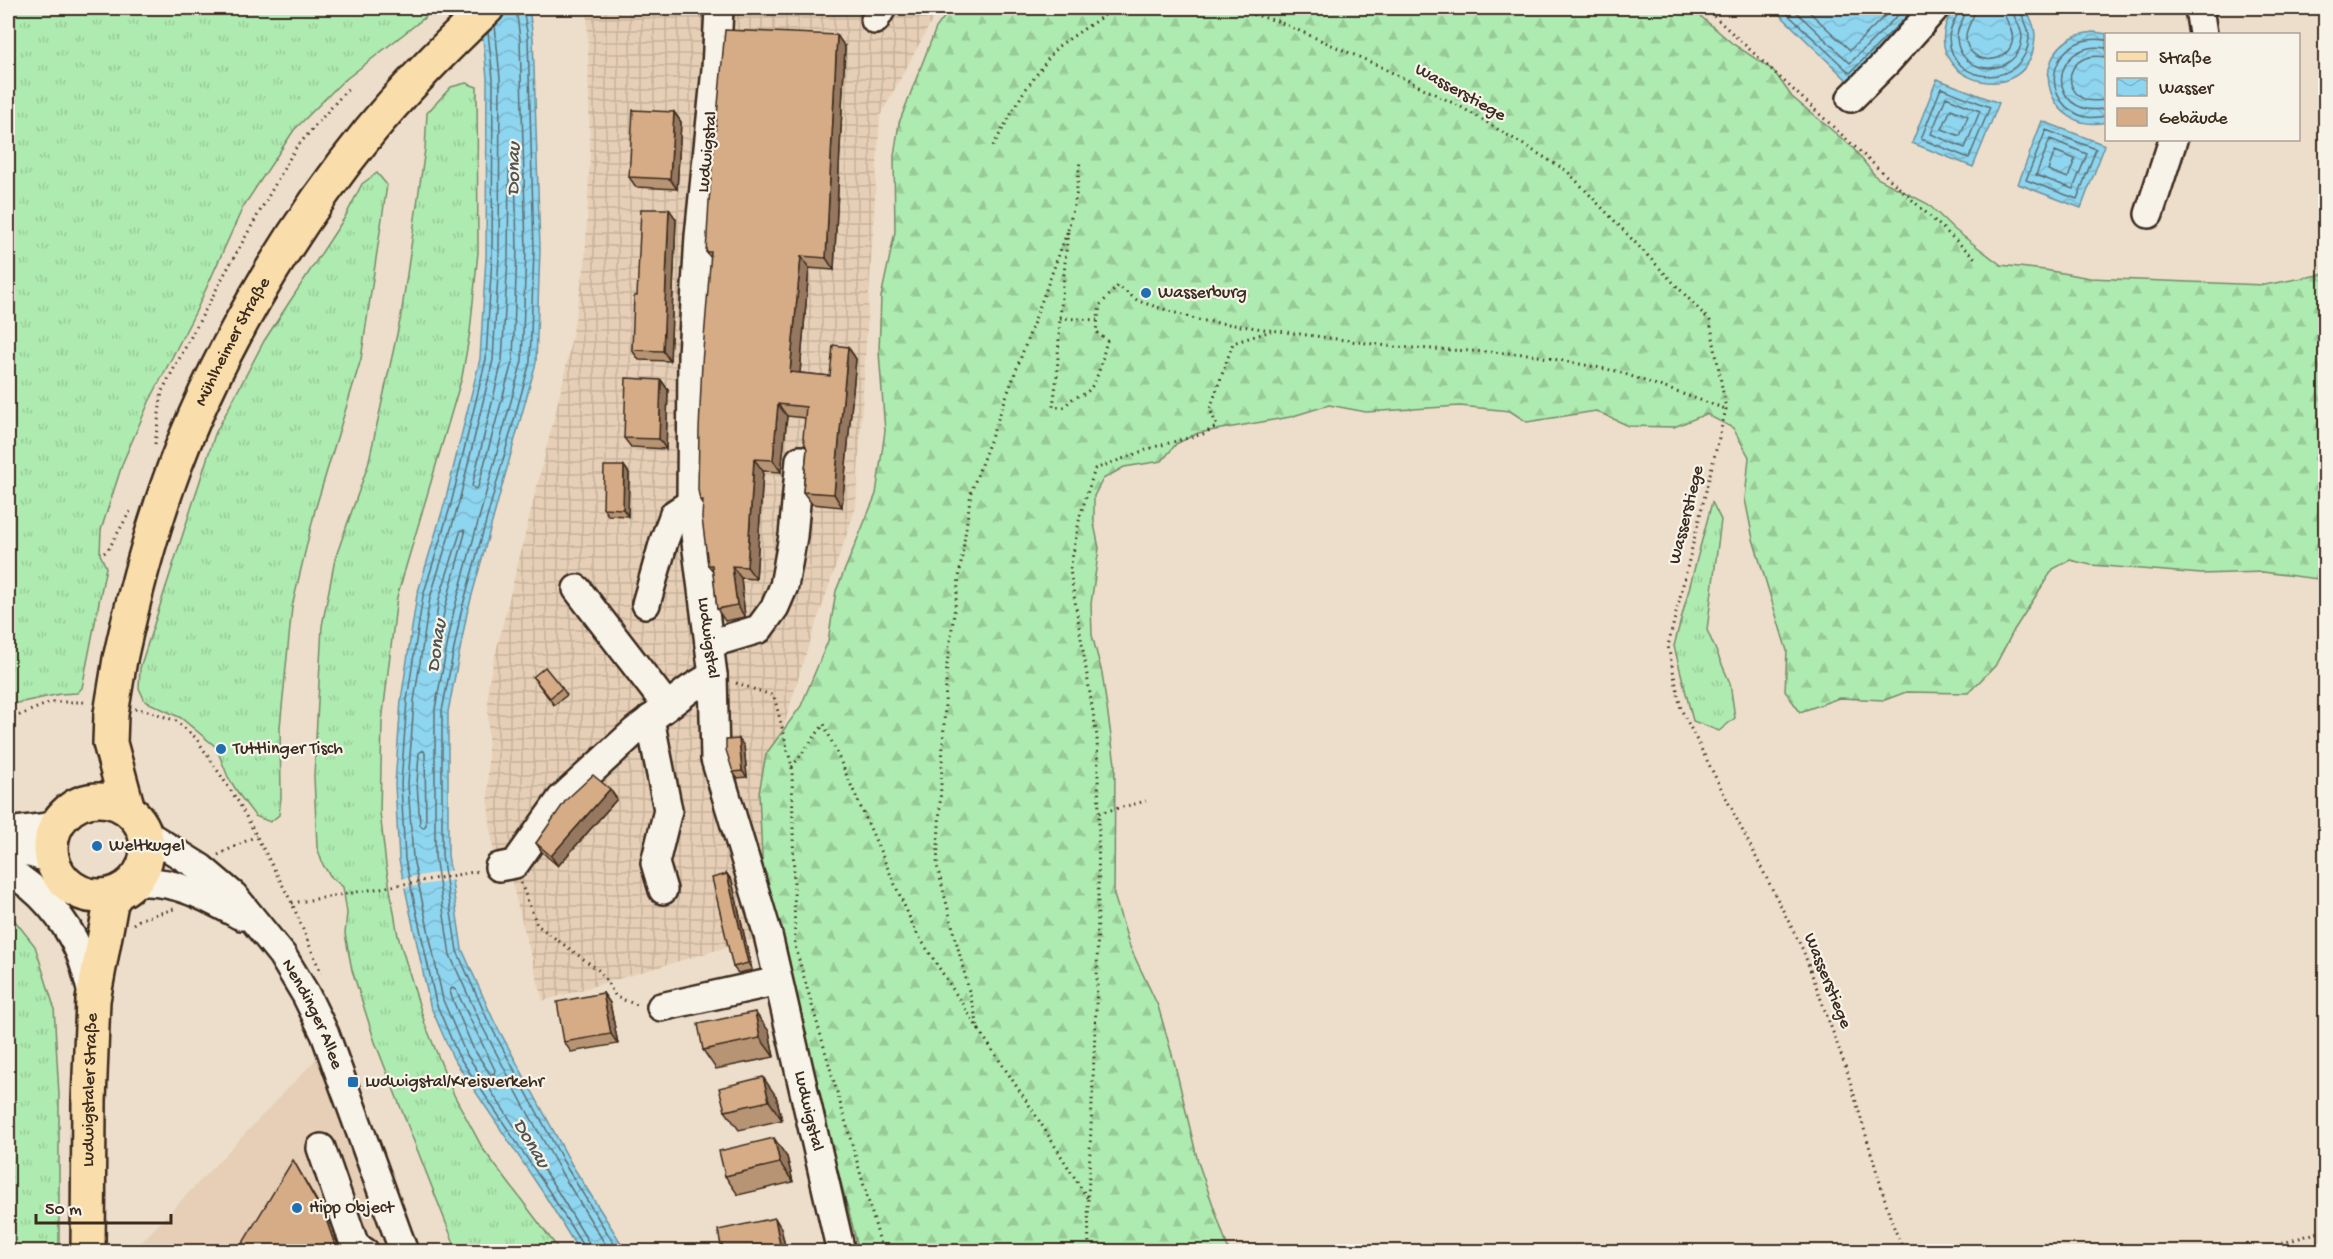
<svg xmlns="http://www.w3.org/2000/svg" width="2333" height="1259" font-family="'Gochi Hand',sans-serif">
  <defs>
    <pattern id="industrial-grid" width="8" height="8" patternUnits="userSpaceOnUse" patternTransform="scale(1.5)"><rect width="8" height="8" fill="#e6cfb6"/><path d="M0 4h8M4 0v8" fill="none" stroke="#c6b29c"/></pattern>
    <pattern id="grass-tufts" width="24" height="20" patternUnits="userSpaceOnUse" patternTransform="scale(1.5)"><rect width="24" height="20" fill="#aeebb0"/><path d="M3 7l-1-3M5 7V3M7 7l1-3M15 17l-1-3M17 17v-4M19 17l1-3" fill="none" stroke="#97ca97"/></pattern>
    <pattern id="forest-firs" width="22" height="20" patternUnits="userSpaceOnUse" patternTransform="scale(1.5)"><rect width="22" height="20" fill="#aeebb0"/><path d="M5 1l3.5 6h-7zM16 11l3.5 6h-7z" fill="#97ca97"/></pattern>
    <pattern id="water-waves" width="16" height="10" patternUnits="userSpaceOnUse" patternTransform="scale(1.5)"><rect width="16" height="10" fill="#8ed5ef"/><path d="M0 5q4-4 8 0t8 0" fill="none" stroke="#7bb7cc"/></pattern>
  </defs>
  <rect width="100%" height="100%" fill="#eddecb"/>
  <filter id="ink" filterUnits="userSpaceOnUse"><feTurbulence type="fractalNoise" baseFrequency=".0167" numOctaves="2"/><feDisplacementMap in="SourceGraphic" scale="12" xChannelSelector="R" yChannelSelector="G"/><feConvolveMatrix kernelMatrix="1 2 1 2 8 2 1 2 1" color-interpolation-filters="sRGB"/></filter>
  <g filter="url(#ink)">
    <path fill="#e6cfb6" d="M317,1058l71,193h-255z"/>
    <path fill="url(#industrial-grid)" d="M587,8h352l-59,108 -24,391 -52,152 -20,67 -16,209 -225,66 -38,-144h-11l-6,-53v-120l77,-311 20,-109 5,-113z"/>
    <path fill="url(#grass-tufts)" stroke="#748a67" stroke-width="1.5" d="M8,8h425l-5,7 -87,68 -47,47 -51,77 -47,104 -47,91 -26,60 -22,68 -1,24 6,13 -24,121 -5,5 -17,1 -52,11z
      M466,83l11,4 1,165 -8,80 -8,45 -65,220 -15,125 -2,90 6,53 12,71 27,88 29,71 29,54 77,102h-103l-82,-209 -23,-72 -7,-36 2,-21 -4,-26 -12,-10 -8,-12 -6,-18 -3,-71 8,-150 13,-67 33,-94 33,-149 24,-167 2,-36 24,-26z
      M377,173l10,12 -26,174 -46,151 -23,97 -12,120 1,70 -2,18 -9,7 -15,-6 -15,-20 -12,-19 -12,-30 -35,-29 -36,-17 -6,-13 1,-20 75,-234 49,-93 81,-124 17,-33z
      M1712,502l9,18 -14,110 23,53 5,35 -16,13 -26,-10 -19,-75z
      M8,912l27,34 19,61 5,88v156h-51z"/>
    <path fill="url(#forest-firs)" stroke="#748a67" stroke-width="1.5" d="M951,8h740l42,36 40,26 19,27 60,50 25,31 51,26 27,26 46,35 44,5 45,8 174,7 61,-11v306l-62,-8 -62,2 -48,-4 -62,-5 -21,-5 -17,9 -39,61 -19,36 -27,27 -62,-1 -21,8 -46,-2 -39,14 -15,-21 2,-40 -34,-112 -8,-40 4,-42 -16,-29 -27,-14 -32,13 -45,-1 -33,-15 -69,11 -17,-11 -50,-5 -94,6 -37,-7 -39,12 -92,16 -22,11 -14,17 -38,6 -21,12 -9,17v28l5,24 -8,56 1,31 10,38 13,91 -1,131 16,52 28,59 17,59 23,97 31,89h-370l-47,-179 -27,-126 -22,-69 -4,-84 7,-39 35,-48 27,-65 8,-50 40,-97 9,-63 -6,-79 2,-55 14,-65 -1,-76 5,-33 37,-95z"/>
    <path fill="url(#water-waves)" stroke="#6d919b" stroke-width="1.5" d="M480,8h49l4,30 7,211 -4,114 -69,250 -19,99v143l14,94 31,70 79,146 54,86h-47l-35,-57 -91,-136 -23,-53 -31,-145 -4,-76 6,-84 16,-105 28,-93 35,-143 6,-102 1,-179z
      M1773,8h151l-74,75z
      M1954,8h70c9,12 13,23 10,38 -12,68 -125,31 -80,-38z
      M2093,32l16,2h-3v88c-55,13 -81,-62 -31,-86 5,-2 13,-3 18,-4z
      M1937,79l62,24 -26,64 -61,-24z
      M2042,121l63,24 -24,63 -63,-24z"/>
    <path fill="#eddecb" d="M453,870l2,10 -53,8 -2,-9z"/>
    <g fill="none" stroke-linecap="round" stroke-linejoin="round">
      <path stroke="#5c6e72" stroke-width="1.5" d="M516,8l4,31 6,210 -4,112 -68,249 -19,99v147l15,99 31,69 43,82 37,66 49,80
        M523,8l5,30 6,211 -4,113 -69,250 -19,99v144l15,96 31,70 79,147 52,84
        M1781,8l69,65 61,-61
        M1792,8l58,55 55,-55
        M1805,8l45,42 43,-42
        M1959,8c-1,10 -10,18 -10,30 2,50 77,51 80,0 1,-12 -8,-20 -9,-30
        M1966,8c0,11 -10,18 -9,30 2,40 62,40 65,0 0,-12 -9,-19 -10,-30
        M1975,8c0,11 -10,19 -9,30 1,26 39,29 46,5 3,-14 -8,-22 -9,-35
        M495,25l5,54 -1,178 -6,103 -35,146 -28,92 -16,103 -6,83 5,74 30,142 22,52 90,135 34,56 2,9
        M488,32l5,47 -1,178 -6,102 -35,145 -28,92 -16,104 -6,84 4,75 31,144 22,52 91,136 34,55v6
        M2106,40c-54,-9 -70,57 -27,75 9,4 18,2 27,1
        M2106,48c-47,-8 -60,48 -23,60 9,3 15,1 23,1
        M2106,57c-40,-7 -46,34 -19,43 7,2 13,0 19,0
        M1941,88l49,19 -21,51 -48,-19z
        M1946,97l34,14 -15,37 -34,-14z
        M1951,109l17,7 -8,20 -18,-7z
        M2046,130l50,19 -19,50 -51,-19z
        M2050,139l37,15 -14,35 -37,-14z
        M2055,151l20,8 -7,19 -20,-8z
        M512,166l3,3 2,80 -4,110 -35,128 -3,2 -3,-3 30,-125 6,-103 1,-89z
        M461,530h3l1,3 -20,75 -7,33 -3,2 -2,-3 6,-41z
        M423,750l2,3 1,72 -3,3 -3,-3 -3,-41 2,-31z
        M452,988l4,2 39,80 -1,4h-4l-17,-26 -21,-50 -2,-7z"/>
      <defs>
        <g id="minor">
          <path id="s1" d="M719,8l-3,61 -17,167 -7,119 -1,148 22,172 2,84 53,176 73,317"/>
          <path d="M2199,8l4,26"/>
          <path d="M875,20l7,-12"/>
          <path d="M1851,98l35,-35 49,-55"/>
          <path d="M2149,214l24,-74"/>
          <path d="M577,589l90,117"/>
          <path d="M646,604l18,-63 10,-27 17,-11"/>
          <path d="M709,644l50,-15 16,-22 9,-21 9,-50 7,-76"/>
          <path d="M650,719l18,91 -13,53 8,27"/>
          <path d="M8,832l48,-6"/>
          <path id="s2" d="M145,833l56,35 33,28 48,59 24,40 19,39 79,218"/>
          <path d="M8,847l43,12"/>
          <path d="M499,867l16,-3 46,-65 74,-68 55,-42 23,-14"/>
          <path d="M8,871c31,17 58,49 72,82 6,14 9,30 13,45"/>
          <path d="M133,883c39,-6 75,15 108,33"/>
          <path d="M661,1007l117,-26"/>
          <path d="M321,1148l34,98 10,6"/>
        </g>
        <g id="major">
          <path id="s3" d="M120,659c13,-59 28,-117 48,-174 43,-123 119,-252 201,-353 36,-44 77,-85 118,-124"/>
          <path d="M111,714l-1,29 18,66"/>
          <circle cx="99" cy="848" r="48"/>
          <path id="s4" d="M88,1252l1,-151 4,-101 18,-97 6,-10"/>
        </g>
      </defs>
      <use href="#minor" stroke="#3b2a1e" stroke-width="32"/>
      <use href="#major" stroke="#3b2a1e" stroke-width="38"/>
      <path stroke="#3b2a1e" stroke-width="3" stroke-dasharray="1.5 4.5" stroke-linecap="butt" d="M1230,8l47,13 98,43 86,43 106,64 143,150 16,88 -58,237 13,63 122,241 44,121 44,149 13,32
        M1705,8l272,252
        M993,146l30,-53 34,-46 58,-39
        M1068,230l8,-33 4,-36
        M1060,318l37,2
        M155,444l7,-53 62,-116 71,-126 55,-63
        M104,553l4,-3 24,-42
        M736,683l38,13 18,71 3,179 88,306
        M135,709l14,2 27,10 20,17 43,65 53,100 29,70
        M8,720l43,-18h36
        M792,767l32,-43 92,208 63,98 -42,-164 10,-202 24,-172 97,-262 -8,88 -3,58 -4,31h12c9,-14 14,-8 23,-16 12,-12 14,-35 19,-50l-11,-10 4,-26 18,-19 20,15 60,19 197,27 132,7 89,17 110,38
        M1099,813l47,-12
        M218,855l38,-19
        M521,883l16,42 64,47 15,25 24,9
        M292,903l188,-32
        M133,924l8,-5 33,-10
        M979,1030l54,81 55,88 9,-216 2,-170 -2,-76 -27,-167 10,-54 15,-47 59,-22 49,-13 14,-8 -7,-17 23,-66 38,-12
        M1088,1199l1,53
        M2253,1252l73,-22"/>
      <use href="#minor" stroke="#f7f3e8" stroke-width="27"/>
      <use href="#major" stroke="#f9deab" stroke-width="33"/>
      <defs>
        <path id="major-bridge" d="M111,714l9,-55"/>
      </defs>
      <use href="#major-bridge" stroke="#3b2a1e" stroke-width="38" stroke-linecap="butt"/>
      <use href="#major-bridge" stroke="#f9deab" stroke-width="33"/>
    </g>
    <path fill="#b79473" stroke="#3b2a1e" stroke-width="1.5" d="M845,47l-11,223 -25,-2 -9,105 30,3 18,-29 8,12 -14,148 -30,-3 -9,-12 4,-43 -2,-31 -18,-2 -6,56 -18,-1 -7,108 -15,-1 4,39 -20,4 -8,-12 -4,-38 -5,-6 -5,-61 -3,-4 11,-242 -5,-6z
      M674,112l7,10 -4,67 -41,-2 -7,-10z
      M676,219l-6,142 -31,-1 -7,-10 5,-54z
      M661,380l7,10 -2,59 -35,-2 -7,-9z
      M624,466l5,7 -1,43 -20,-1 -5,-7z
      M533,677l29,11 5,7 -13,10z
      M744,746l3,31 -10,1 -4,-6z
      M617,799l-59,67 -16,-14 -6,-9z
      M727,874l5,7 20,89 -14,3 -5,-6z
      M603,993l7,10 8,41 -47,8 -7,-10z
      M769,1031l5,26 -58,12 -13,-19z
      M776,1096l6,24 -43,10 -14,-19z
      M787,1157l6,25 -55,13 -13,-19z
      M781,1228l5,23h-64z"/>
    <path fill="#95785e" stroke="#3b2a1e" stroke-width="1.5" d="M837,35l8,12 -11,223 -8,-12z
      M674,112l7,10 -4,67 -7,-10z
      M669,209l7,10 -6,142 -7,-10z
      M801,256l8,12 -10,116 -9,-12z
      M848,347l8,12 -14,148 -8,-13z
      M661,380l7,10 -2,59 -7,-10z
      M778,404l9,12 -6,56 -8,-12z
      M754,459l9,12 -7,108 -9,-12z
      M624,466l5,7 -1,43 -5,-7z
      M732,566l9,12 4,39 -8,-12z
      M739,739l5,7 3,31 -5,-6z
      M610,789l7,10 -59,67 -7,-10z
      M727,874l5,7 20,89 -4,-7z
      M603,993l7,10 8,41 -7,-10z
      M755,1012l14,19 5,26 -14,-19z
      M763,1077l13,19 6,24 -13,-19z
      M774,1138l13,19 6,25 -13,-19z
      M293,1160l38,65 9,26 -5,-6z
      M775,1218l6,10 5,23h-1l-5,-6z"/>
    <path fill="#d5ac86" stroke="#3b2a1e" stroke-width="1.5" d="M725,30l112,5 -11,223 -25,-2 -11,116 40,4 3,-31 15,2 -14,147 -31,-2 4,-43 -4,-11 3,-31 -28,-3 -5,56 -19,-1 -7,108 -15,-1 5,39 -20,4 -5,-44h-4l-6,-47 1,-18h-3l-2,-10 1,-60 3,-67 9,-111h-5l3,-51z
      M633,110l41,2 -4,67 -41,-2z
      M641,209h28l-6,142 -31,-1 2,-54h3z
      M626,378l35,2 -2,59 -35,-1z
      M604,466h20l-1,43 -20,-1z
      M545,667l17,21 -12,10 -17,-21z
      M739,739l3,32 -9,1 -7,-22v-10z
      M593,775l17,14 -59,67 -15,-13 30,-43z
      M727,874l21,89 -15,4 -21,-89z
      M603,993l8,41 -47,8 -7,-40z
      M755,1012l5,26 -57,12 -5,-26z
      M763,1077l6,24 -44,10 -6,-23z
      M774,1138l6,25 -55,13 -6,-25z
      M293,1160l33,59 9,26 6,6h-103z
      M775,1218l5,27 -33,6h-25l-4,-21z"/>
  </g>
  <g fill="#1f6fb2" stroke="#f7f3e8" stroke-width="2">
    <circle cx="1146" cy="293" r="6"/>
    <circle cx="221" cy="749" r="6"/>
    <circle cx="97" cy="846" r="6"/>
    <rect x="347" y="1076" width="12" height="12" rx="3"/>
    <circle cx="297" cy="1208" r="6"/>
  </g>
  <g text-anchor="middle" dominant-baseline="central" stroke-width="4.5" stroke-linejoin="round" paint-order="stroke">
    <g font-size="18" fill="#3b2a1e" stroke="#f7f3e8">
      <text transform="translate(1460 93) rotate(29)">Wasserstiege</text>
      <text transform="translate(708 152) rotate(-84)">Ludwigstal</text>
      <text stroke="none"><textPath href="#s3" startOffset="338">Mühlheimer Straße</textPath></text>
      <text transform="translate(1687 515) rotate(-76)">Wasserstiege</text>
      <text stroke="none"><textPath href="#s1" startOffset="632">Ludwigstal</textPath></text>
      <text transform="translate(1827 981) rotate(68)">Wasserstiege</text>
      <text stroke="none"><textPath href="#s2" startOffset="252">Nendinger Allee</textPath></text>
      <text stroke="none"><textPath href="#s4" startOffset="162">Ludwigstaler Straße</textPath></text>
      <text stroke="none"><textPath href="#s1" startOffset="1118">Ludwigstal</textPath></text>
    </g>
    <g font-size="18" fill="#3b2a1e" stroke="#f7f3e8" text-anchor="start">
      <text x="1158" y="293">Wasserburg</text>
      <text x="233" y="749">Tuttlinger Tisch</text>
      <text x="109" y="846">Weltkugel</text>
      <text x="365" y="1082">Ludwigstal/Kreisverkehr</text>
      <text x="309" y="1208">Hipp Object</text>
    </g>
    <g font-size="20" font-style="italic" fill="#505552" stroke="#f7f3e8">
      <text transform="translate(515 169) rotate(-89)">Donau</text>
      <text transform="translate(438 646) rotate(-82)">Donau</text>
      <text transform="translate(530 1144) rotate(59)">Donau</text>
    </g>
  </g>
  <rect width="2333" height="1259" fill="none" stroke="#f7f3e8" stroke-width="30"/>
  <rect x="15" y="15" width="2303" height="1229" fill="none" stroke="#3b2a1e" stroke-width="2" filter="url(#ink)"/>
  <rect x="2105" y="33" width="195" height="108" fill="#f7f3e8" stroke="#aca397" stroke-width="1.5"/>
  <rect x="2117" y="52" width="30" height="9" fill="#f9deab" stroke="#aca397" stroke-width="1.5"/>
  <text x="2159" y="63" font-size="18" fill="#3b2a1e">Straße</text>
  <rect x="2117" y="78" width="30" height="18" fill="url(#water-waves)" stroke="#aca397" stroke-width="1.5"/>
  <text x="2159" y="93" font-size="18" fill="#3b2a1e">Wasser</text>
  <rect x="2117" y="108" width="30" height="18" fill="#d5ac86" stroke="#aca397" stroke-width="1.5"/>
  <text x="2159" y="123" font-size="18" fill="#3b2a1e">Gebäude</text>
  <path d="M36 1214v9h135v-9" fill="none" stroke="#3b2a1e" stroke-width="3"/>
  <text x="45" y="1214" font-size="18" fill="#3b2a1e" stroke="#f7f3e8" stroke-width="4.5" paint-order="stroke">50 m</text>
</svg>
